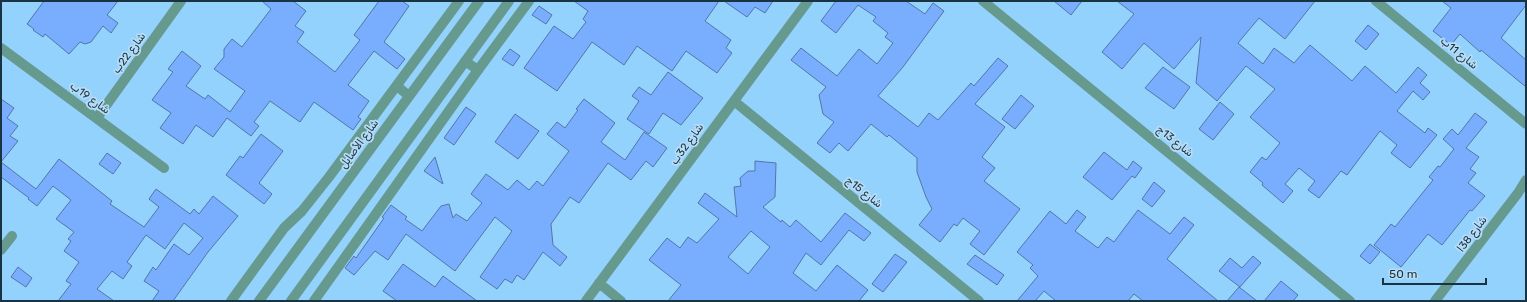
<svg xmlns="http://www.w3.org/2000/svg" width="1527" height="302" font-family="Rubik,'Noto Naskh Arabic',sans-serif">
  <rect width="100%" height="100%" fill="#93d2fd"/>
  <path fill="#79aefe" stroke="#5475a8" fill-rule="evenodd" d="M44,1h74l-11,14 11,8 -7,10 -8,-7 -12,16 -6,2 -5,-2 -11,12 -24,-20 -2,3 -10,-7 1,-1 -7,-5z
    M262,1h31l13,10 -11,15 9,6 -7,10 38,30 25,-32 -6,-5 25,-34h23l7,5 -25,36 21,17 -8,10 -23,-18 -26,34 21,16 -11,16 3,2 -8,11 -39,-28 -14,20 -30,-21 -16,21 5,4 -8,10 -24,-18 -14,19 -17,-12 -13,19 -23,-16 11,-15 -19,-13 21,-28 -5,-3 14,-18 19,15 -15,20 19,13 3,-4 22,17 15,-21 -31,-22 10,-12v-8l8,-10 10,8 29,-38z
    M574,1h145l-14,20 26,19 -5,8 6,5 -15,20 -31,-22 -14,20 -35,-25 -13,19 -32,-23 -35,49 -33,-23 30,-42 19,13 13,-17 -3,-3 5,-8z
    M724,1h49l-8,12 -10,-6 -8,10z
    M836,1h70l19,13 8,-11 11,8 -41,56 -25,29 40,31 11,-14 9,7 33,-37 3,3 24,-28 10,8 -33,38 30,23 -23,30 13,11 -11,13 36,28 -36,46 -14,-11 10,-13 -17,-13 -6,8 -3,-2 -14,18 -21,-17 13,-16 -6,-12 -9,-25v-14l-28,-23 -2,2 -16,-13 -23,27 -9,-8 -9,10 -13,-10 17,-21 -11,-8 -4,-19 7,-8 -35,-27 10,-12 36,28 22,-27 18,15 16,-21 -8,-6 3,-4 -15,-12 3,-4 -18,-12 -22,28 -15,-12z
    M1054,1h28l-11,14z
    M1117,1h198l-30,38 -26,-21 -21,25 25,21 11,-16 20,15 16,-18 42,36 13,-15 31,27 22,-26 9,8 -7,8 10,9 -7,8 -10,-9 -16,20 28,22 3,-5 9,7 -27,33 -19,-15 6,-8 -17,-14 -33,44 -6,-4 -22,27 -11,-8 7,-9 -16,-13 -14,16 8,7 -10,12 -21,-18 1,-2 -13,-11 12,-15 4,3 14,-17 -30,-26 25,-28 -29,-23 -29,35 -21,-18 5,-46 -27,32 -30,-26 -22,26 -20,-17 32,-38z
    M1442,1h84v4l-25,33 25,22v27l-45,-37 -1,2 -20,-18 -9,11 -18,-14 18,-23z
    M539,6l13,9 -6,9 -14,-9z
    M1368,25l11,9 -13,16 -11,-9z
    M510,49l10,7 -7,10 -11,-7z
    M1163,67l27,20 -16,22 -29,-21z
    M668,72l35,26 -22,27 -18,-12 -14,21 -22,-15 12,-18 -7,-5 7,-9 12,8z
    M1021,95l13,11 -19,23 -13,-10z
    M1,99l13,9 -7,10 11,8 -8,10 8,5 -17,21 35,27 23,-30 53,42 -2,3 34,23 15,-20 -10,-8 7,-10 34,25 4,-5 5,5 14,-18 25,20 -30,36 -35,49h-21l7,-10 -15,-10 9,-14 3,3 18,-26 15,11 14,-17 -19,-15 -19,26 -19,-14 -19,27 5,4 -9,13 -11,-8 -15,18 17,12h-56l13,-17 -5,-3 13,-19 -15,-11 7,-10 -3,-2 6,-7 -18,-13 15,-19 -18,-14 -16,20 -9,-7 1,-1 -28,-21z
    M584,99l31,24 -14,19 24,18 19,-28 23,16 -14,19 -7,-6 -15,19 -23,-17 -29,40 -9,-6 -19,27 2,21 14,12 -7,9 -17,-14 -19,28 -7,-5 -5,8 -7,-4 -8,10 -17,-12 32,-46 -17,-14 -40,54 -49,-37 -18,26 -13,-9 -21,24 -9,-7 9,-12 2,2 28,-40 -2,-1 9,-12 16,12 -2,2 17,12 19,-25 8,-2 4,14 3,-4 11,7 15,-18 -11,-9 15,-20 22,16 9,-10 12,10 8,-9 6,5 26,-35 -22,-17 10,-12 8,6 13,-18 -2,-1z
    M1220,102l14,12 -21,26 -14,-11z
    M466,107l10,7 -22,31 -10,-7z
    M1475,113l12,9 -21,26 13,9 -9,12 6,4 -8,10 17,13 -13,15 -2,-1 -28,35 -14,-11 -27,33 -27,-22 17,-21 4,3 38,-47 -4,-3 9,-11 2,1 14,-18 -11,-10 9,-10 6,6z
    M515,114l24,17 -21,28 -23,-17z
    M261,134l22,17 -24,32 13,11 -8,10 -38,-29 14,-19 3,2z
    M1104,152l23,18 6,-9 9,7 -7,10 -3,-2 -20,24 -29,-23z
    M107,153l14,10 -8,11 -14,-10z
    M435,157l8,27 -19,-13z
    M755,161l21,2 -1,34 -12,10 18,15 1,-2 8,7 6,-7 25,22 24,-29 26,20 -7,8 -15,-11 -28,35 -15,-12 -13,20 23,18 21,-26 31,25 -9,11h-191l13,-16 -32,-25 18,-22 13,10 8,-11 9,6 22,-24 -21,-16 7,-10 32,24 -3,-30 7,-1 -1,-8 8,-7h7zM751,231l19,16 -22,27 -20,-17z
    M1154,182l11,9 -13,16 -10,-8z
    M1077,210l9,7 -11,14 23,17 9,-11 7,5 24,-32 32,24 14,-17 10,8 -27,34 51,42h-75l-9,-7 -6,7h-72l-12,-10 -9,10h-18l21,-25 -8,-8 3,-3 -16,-13 33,-41 16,13z
    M1370,244l10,8 -10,12 -10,-8z
    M895,254l12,8 -24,30 -11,-8z
    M975,255l29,20 -7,10 -30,-21z
    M1253,256l8,7 -21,24 -21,-16 11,-13 12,10z
    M403,264l32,23 8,-11 34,25h-80l-14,-10z
    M18,267l14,11 -6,9 -15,-10z
    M1281,281l17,14 -5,6h-29z
    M1239,287l18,14h-30z"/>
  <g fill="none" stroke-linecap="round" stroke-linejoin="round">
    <path stroke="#679a8f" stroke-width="10" d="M983,1l367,300
      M1376,1l150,123
      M1,48l163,120
      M734,101l245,200
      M97,118l84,-117
      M1,250l11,-14
      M599,283l22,18
      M231,301l53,-73 18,-17 27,-34 130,-176
      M314,301l164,-231 51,-69
      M586,301l222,-300
      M1435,301l83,-108 8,-13"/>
    <path stroke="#679a8f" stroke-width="10" d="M465,61l13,9
      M397,86l12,10
      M259,301l220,-300
      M291,301l218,-300"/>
  </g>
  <g text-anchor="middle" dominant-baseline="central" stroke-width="3.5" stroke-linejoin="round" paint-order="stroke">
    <g font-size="11" fill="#193343" stroke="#b7dcf6">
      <text transform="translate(129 53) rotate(-54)">شارع 22ب</text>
      <text transform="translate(1459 53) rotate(39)">شارع 11ب</text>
      <text transform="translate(90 98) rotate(36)">شارع 19ب</text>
      <text transform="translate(1175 141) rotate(39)">شارع 13ج</text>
      <text transform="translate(359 144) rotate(-54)">شارع الأصايل</text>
      <text transform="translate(687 144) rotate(-54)">شارع 32ب</text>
      <text transform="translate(864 192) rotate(39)">شارع 15ج</text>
      <text transform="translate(1472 234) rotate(-53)">شارع 38ا</text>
    </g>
  </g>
  <rect width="1527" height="302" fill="none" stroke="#193343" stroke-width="4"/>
  <path d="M1383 278v6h103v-6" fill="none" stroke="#193343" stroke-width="2"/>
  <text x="1389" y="278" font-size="12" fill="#193343" stroke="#b7dcf6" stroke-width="3" paint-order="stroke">50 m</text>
</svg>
